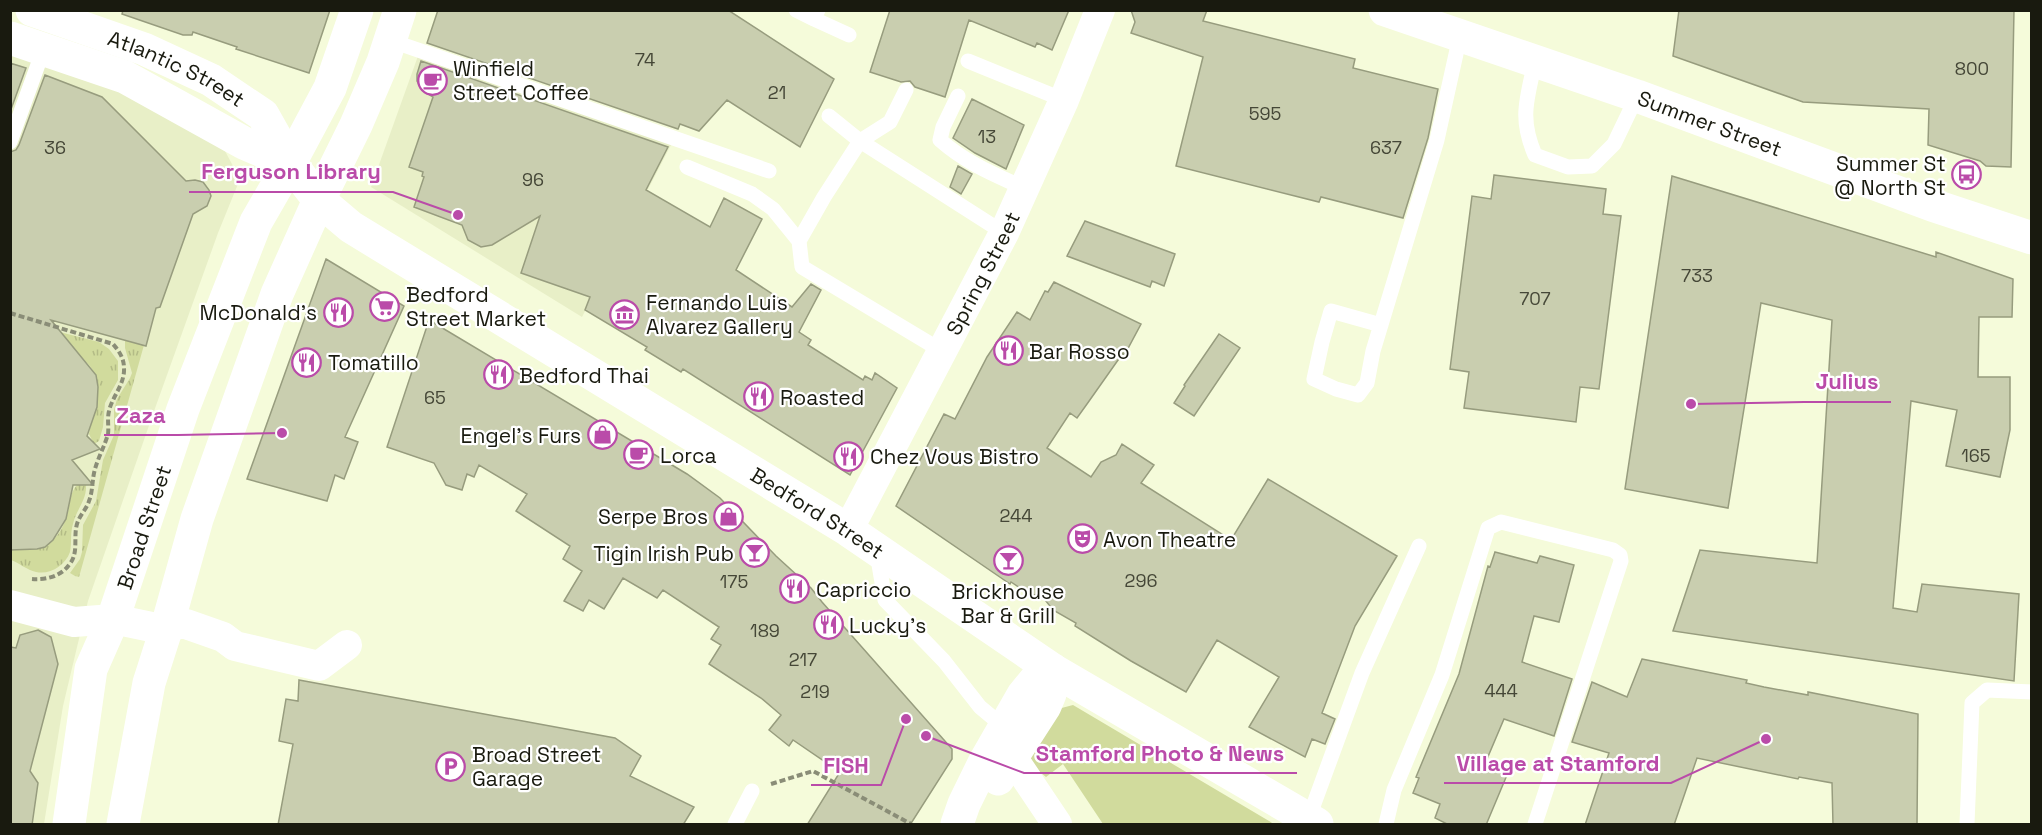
<svg xmlns="http://www.w3.org/2000/svg" width="2042" height="835" font-family="'Space Grotesk',sans-serif">
  <defs>
    <pattern id="grass-tufts" width="24" height="20" patternUnits="userSpaceOnUse" patternTransform="scale(1.5)"><rect width="24" height="20" fill="#d1db9d"/><path d="M3 7l-1-3M5 7V3M7 7l1-3M15 17l-1-3M17 17v-4M19 17l1-3" fill="none" stroke="#b3bb86"/></pattern>
  </defs>
  <rect width="100%" height="100%" fill="#f5fbda"/>
  <path fill="#e8efc7" d="M11,54l127,44 87,53 15,28 -22,54 -65,181 -65,187 -25,105 -19,118h-33z
    M418,56l254,87 -90,174 -211,-130z"/>
  <path fill="url(#grass-tufts)" d="M36,326l63,16 10,7 9,12v19l-13,23 -2,24 -4,14 -5,3 -5,-10c4,-24 19,-50 -2,-71z
    M125,340l19,5 -65,232 -4,-1 -5,-3 10,-14 2,-7 1,-27 13,-24 7,-41 11,-25v-25l3,-11 13,-21 2,-5 -7,-25z
    M77,485h9c1,15 -10,25 -13,39 -3,9 -1,19 -3,28 -5,14 -20,23 -34,20 -9,-2 -17,-9 -25,-12v-11c31,4 48,-5 57,-37 2,-10 2,-19 9,-27z"/>
  <path fill="#d1db9d" d="M1073,705l201,119h-171l-40,-60 -17,13 -16,-13 -1,-17 25,-37z"/>
  <path fill="#c9ceaf" stroke="#979c7e" stroke-width="1.5" d="M123,10h207l-21,63 -73,-24 1,-2 -44,-15 -1,3h-9l-61,-21z
    M438,10h290l106,69 -34,68 -73,-47 -28,31 -19,-7 -2,5 -251,-86z
    M890,10h179l-17,40 -15,-7 -2,4 -66,-27 -24,77 -30,-10 -5,-6 -9,1 -31,-10z
    M1131,10h76l-4,11 152,38 -2,9 85,21 -10,49 -25,80 -82,-21 -2,5 -143,-36 27,-109 -72,-24 4,-11z
    M1679,10h335l-3,157 -25,-1 -6,-5 -52,-16 1,-36 -126,-7 -130,-46z
    M421,61l247,86 -22,43 64,37 14,-29 38,21 -26,51 56,37 19,-23 10,6 -22,42 12,8 -3,5 55,35 2,-4 7,4 3,-7 22,15 -47,87 -167,-106 -2,3 -36,-22 2,-3 -62,-37 5,-13 -69,-24 19,-57 -48,29 -11,2 -13,-7 -6,-15 -48,-18 10,-30 -2,-1 1,-4 -14,-5 24,-70 -11,-7 -5,-9v-7z
    M10,63l16,5 -16,44z
    M45,75l57,22 84,84 9,-1 8,2 6,8 2,6 -4,10 -14,8 -33,93 -4,1 -10,38 -95,-26 45,55 2,12 -1,20 -10,29 13,13 -28,11 21,25h-20l-7,34 -13,21 -8,7 -8,2 -27,1v-398l6,-2 3,-5z
    M972,99l52,26 -18,44 -31,-16 -22,-15z
    M958,166l14,8 -11,20 -11,-7z
    M1494,175l112,14 -3,25 18,2 -22,173 -19,-2 -4,35 -112,-14 5,-36 -19,-3 22,-173 19,3z
    M1672,176l264,81v-5l77,27 -1,38h-33l-1,60h32v53l-10,47 -54,-11 11,-56 -46,-9 -18,207 24,4 5,-28 97,10 -5,87 -341,-50 27,-81 117,13 15,-243 -71,-17 -33,205 -103,-19z
    M1085,221l90,33 -11,32 -12,-5 -2,6 -83,-31z
    M326,259l78,47 -59,131 13,5 -14,37 -9,-4 -8,26 -80,-22z
    M1054,282l87,42 -16,30 -2,-1 -36,51 -10,14 -7,-5 -23,35 44,29 10,-15 15,-7 6,-11 32,21 -13,18 90,57 37,-61 129,77 -42,70 -33,87 13,6 -10,25 -13,-5 -7,18 -56,-30 30,-50 -62,-37 -31,52 -55,-31 -56,-35 1,-3 -23,-13 -11,-14 -13,-2 -18,-12 -1,2 -114,-78 48,-92 11,5 32,-62 30,-45 13,8 15,-29 3,1z
    M429,320l258,154 33,24 56,58 35,32 11,14 130,147v10l-42,66h-103l33,-53 -47,-32 -4,6 -20,-16 12,-15 -20,-17 -52,-34 12,-19 -10,-6 8,-12 -56,-37 -6,8 -34,-20 -19,31 -15,-9 -6,11 -19,-10 18,-30 -19,-12 7,-13 -54,-35 11,-17 -48,-29 -5,12 -7,-3 -5,16 -16,-5 -12,-22 -47,-16z
    M1219,334l21,14 -46,68 -20,-13 11,-17 -1,-1z
    M1495,552l42,11 3,-7 34,9 -15,57 -25,-6 -12,46 50,17 -18,57 -50,-17 -20,47 23,9 -21,50h-37l-14,-7 5,-14 -27,-11 6,-15 -3,-1 43,-103 29,-108 2,1z
    M38,630l13,7 7,27 -28,107 8,12 -6,42h-22v-178l6,1 4,-13z
    M1642,659l105,21 -1,3 18,4 44,8v-3l110,22 -1,111h-84l-1,-42 -33,-6 -1,2 -101,-21 -23,67h-89l24,-72 -37,-11 20,-60 35,15z
    M299,680l316,58 26,18 -11,20 64,31 -11,18h-405l15,-81 -14,-3 7,-42 12,2z"/>
  <g fill="none" stroke-linecap="round" stroke-linejoin="round">
    <path stroke="#8a8d77" stroke-width="4" stroke-dasharray="6 3" stroke-linecap="butt" d="M10,313l103,31c6,7 11,14 11,24 1,16 -12,29 -15,43 -2,8 0,16 -1,23 -3,11 -10,24 -13,35 -3,10 -2,22 -6,32 -2,7 -8,13 -11,20 -6,15 2,31 -9,44 -9,12 -24,15 -37,14
      M771,784l42,-13 98,53"/>
    <path stroke="#fff" stroke-width="15" d="M796,10l18,9 4,-9
      M814,19l35,16
      M389,40l380,131
      M968,61l96,39
      M1535,62c-8,37 -16,56 0,93l33,12 24,-1 22,-22 23,-48
      M958,96l-15,31 -3,13c26,23 53,34 84,48
      M829,116l31,25 30,-19 16,-32
      M10,142l34,-94
      M687,167l65,27 21,15 26,32
      M1381,325l-50,-14 -9,31 -8,37 22,10 22,6 9,-12 6,-32 64,-211 23,-104
      M942,351l-140,-84 -3,-26 25,-44 36,-56 144,92
      M877,553l8,47 59,61 36,46 24,20
      M1308,820l54,-147 57,-127
      M735,824l17,-33
      M1386,824l8,-34 48,-115 46,-147 13,-6 112,28 7,5 1,6 -86,263
      M1967,824l5,-121 15,-13 45,2"/>
    <g stroke="#fff" stroke-width="30">
      <path id="s1" d="M848,530l156,-297 60,-133 36,-90"/>
      <path d="M10,605l64,17 39,-3 53,11 11,-6h9l37,13 12,9 84,20 28,-21"/>
      <path d="M993,746l19,11 45,67"/>
    </g>
    <g stroke="#fff" stroke-width="33">
      <path id="s2" d="M32,10l112,39 67,31 52,35 27,48 29,37 32,27 497,303 205,140 264,154"/>
      <path id="s3" d="M1385,10l252,86 295,109 100,33"/>
      <path d="M10,38l115,39 119,66 46,20"/>
      <path d="M998,779l47,-73 5,-12 3,-24"/>
      <path id="s4" d="M69,824l22,-155 22,-50 70,-210 73,-187 34,-59 40,-75 27,-78"/>
      <path d="M123,824l26,-141 17,-53 31,-111 80,-225 42,-94 37,-75 27,-63 17,-52"/>
      <path d="M957,824l7,-20 20,-41 39,-68 14,-17 16,-8"/>
    </g>
  </g>
  <defs>
    <symbol id="cafe-ring" viewBox="-11 -11 22 22"><circle r="9.5" fill="#fff" stroke="#ba4ba9" stroke-width="1.5"/><path d="M-5.5-4.5H6V0H3Q3 3.5 0 3.5H-2.5Q-5.5 3.5-5.5 0ZM3-3.2v2h1.7v-2ZM-6 4.5H4V6H-6Z" fill="#ba4ba9"/></symbol>
    <symbol id="bus-ring" viewBox="-11 -11 22 22"><circle r="9.5" fill="#fff" stroke="#ba4ba9" stroke-width="1.5"/><path d="M-5-6H5V4H4V6H2V4H-2V6H-4V4H-5ZM-3.5-4V0h7V-4ZM-3.5 1.2v1.5H-2V1.2ZM2 1.2v1.5H3.5V1.2Z" fill="#ba4ba9"/></symbol>
    <symbol id="supermarket-ring" viewBox="-11 -11 22 22"><circle r="9.5" fill="#fff" stroke="#ba4ba9" stroke-width="1.5"/><path d="M-6-5.5h2.5l.6 2H6L4.5 2H-2.5L-4.4-4H-6ZM-1.5 3.2a1.3 1.3 0 1 0 .1 0ZM3 3.2a1.3 1.3 0 1 0 .1 0Z" fill="#ba4ba9"/></symbol>
    <symbol id="restaurant-ring" viewBox="-11 -11 22 22"><circle r="9.5" fill="#fff" stroke="#ba4ba9" stroke-width="1.5"/><path d="M-5-6h1v4h1v-4h1v4h1v-4h1v5L-1.5 .5V6h-2V.5L-5-1ZM5-6V6H3V1.5H1.5Q1.5-4 5-6Z" fill="#ba4ba9"/></symbol>
    <symbol id="museum-ring" viewBox="-11 -11 22 22"><circle r="9.5" fill="#fff" stroke="#ba4ba9" stroke-width="1.5"/><path d="M0-6L6-3V-2H-6V-3ZM-5-1h2V3h-2ZM-1-1h2V3h-2ZM3-1h2V3H3ZM-6 4H6V6H-6Z" fill="#ba4ba9"/></symbol>
    <symbol id="shop-ring" viewBox="-11 -11 22 22"><circle r="9.5" fill="#fff" stroke="#ba4ba9" stroke-width="1.5"/><path d="M-5-2.5h2.3a2.7 3.5 0 0 1 5.4 0H5L5.5 6h-11ZM-1.5-2.5h3a1.5 2.3 0 0 0-3 0Z" fill="#ba4ba9"/></symbol>
    <symbol id="theatre-ring" viewBox="-11 -11 22 22"><circle r="9.5" fill="#fff" stroke="#ba4ba9" stroke-width="1.5"/><path d="M-5-5.5Q0-4 5-5.5V0Q5 5 0 6Q-5 5-5 0ZM-3.3-2.5H-1v1.5H-3.3ZM1-2.5H3.3v1.5H1ZM-2.8 1Q0 5.5 2.8 1Z" fill="#ba4ba9"/></symbol>
    <symbol id="bar-ring" viewBox="-11 -11 22 22"><circle r="9.5" fill="#fff" stroke="#ba4ba9" stroke-width="1.5"/><path d="M-6-5H6L.8 .8V4.5H3.5V6h-7V4.5H-.8V.8Z" fill="#ba4ba9"/></symbol>
    <symbol id="parking-ring" viewBox="-11 -11 22 22"><circle r="9.5" fill="#fff" stroke="#ba4ba9" stroke-width="1.5"/><path d="M-3.5-5.5H1a3.5 3.5 0 0 1 0 7H-1V5.5H-3.5ZM-1-3.4V-.6H.8a1.4 1.4 0 0 0 0-2.8Z" fill="#ba4ba9"/></symbol>
  </defs>
  <g fill-rule="evenodd">
    <use href="#cafe-ring" x="416" y="64" width="33" height="33"/>
    <use href="#bus-ring" x="1950" y="158" width="33" height="33"/>
    <use href="#supermarket-ring" x="368" y="290" width="33" height="33"/>
    <use href="#restaurant-ring" x="322" y="296" width="33" height="33"/>
    <use href="#museum-ring" x="608" y="298" width="33" height="33"/>
    <use href="#restaurant-ring" x="992" y="334" width="33" height="33"/>
    <use href="#restaurant-ring" x="290" y="346" width="33" height="33"/>
    <use href="#restaurant-ring" x="482" y="358" width="33" height="33"/>
    <use href="#restaurant-ring" x="742" y="380" width="33" height="33"/>
    <use href="#shop-ring" x="586" y="418" width="33" height="33"/>
    <use href="#cafe-ring" x="622" y="438" width="33" height="33"/>
    <use href="#restaurant-ring" x="832" y="440" width="33" height="33"/>
    <use href="#shop-ring" x="712" y="500" width="33" height="33"/>
    <use href="#theatre-ring" x="1066" y="522" width="33" height="33"/>
    <use href="#bar-ring" x="738" y="536" width="33" height="33"/>
    <use href="#bar-ring" x="992" y="544" width="33" height="33"/>
    <use href="#restaurant-ring" x="778" y="572" width="33" height="33"/>
    <use href="#restaurant-ring" x="812" y="608" width="33" height="33"/>
    <use href="#parking-ring" x="434" y="750" width="33" height="33"/>
  </g>
  <g text-anchor="middle" dominant-baseline="central" stroke-width="4.5" stroke-linejoin="round" paint-order="stroke">
    <g font-size="18" fill="#454737">
      <text x="645" y="59">74</text>
      <text x="1972" y="68">800</text>
      <text x="777" y="92">21</text>
      <text x="1265" y="113">595</text>
      <text x="987" y="136">13</text>
      <text x="55" y="147">36</text>
      <text x="1386" y="147">637</text>
      <text x="533" y="179">96</text>
      <text x="1697" y="275">733</text>
      <text x="1535" y="298">707</text>
      <text x="435" y="397">65</text>
      <text x="1976" y="455">165</text>
      <text x="1016" y="515">244</text>
      <text x="1141" y="580">296</text>
      <text x="734" y="581">175</text>
      <text x="765" y="630">189</text>
      <text x="803" y="659">217</text>
      <text x="1501" y="690">444</text>
      <text x="815" y="691">219</text>
    </g>
    <g font-size="21" fill="#191a0f" stroke="#fff" text-anchor="start">
      <text x="453" y="68">Winfield<tspan x="453" dy="24">Street Coffee</tspan></text>
      <text x="1946" y="163" text-anchor="end">Summer St<tspan x="1946" dy="24">@ North St</tspan></text>
      <text x="406" y="294">Bedford<tspan x="406" dy="24">Street Market</tspan></text>
      <text x="646" y="302">Fernando Luis<tspan x="646" dy="24">Alvarez Gallery</tspan></text>
      <text x="317" y="312" text-anchor="end">McDonald's</text>
      <text x="1029" y="351">Bar Rosso</text>
      <text x="328" y="362">Tomatillo</text>
      <text x="519" y="375">Bedford Thai</text>
      <text x="780" y="397">Roasted</text>
      <text x="581" y="435" text-anchor="end">Engel's Furs</text>
      <text x="660" y="455">Lorca</text>
      <text x="870" y="456">Chez Vous Bistro</text>
      <text x="708" y="516" text-anchor="end">Serpe Bros</text>
      <text x="1103" y="539">Avon Theatre</text>
      <text x="734" y="553" text-anchor="end">Tigin Irish Pub</text>
      <text x="816" y="589">Capriccio</text>
      <text x="1008" y="591" text-anchor="middle">Brickhouse<tspan x="1008" dy="24">Bar &amp; Grill</tspan></text>
      <text x="849" y="625">Lucky's</text>
      <text x="472" y="754">Broad Street<tspan x="472" dy="24">Garage</tspan></text>
    </g>
    <g font-size="21" fill="#191a0f" stroke="#fff">
      <text stroke="none"><textPath href="#s2" startOffset="156">Atlantic Street</textPath></text>
      <text stroke="none"><textPath href="#s3" startOffset="344">Summer Street</textPath></text>
      <text stroke="none"><textPath href="#s1" startOffset="290">Spring Street</textPath></text>
      <text stroke="none"><textPath href="#s2" startOffset="946">Bedford Street</textPath></text>
      <text stroke="none"><textPath href="#s4" startOffset="308">Broad Street</textPath></text>
    </g>
  </g>
  <path fill="none" stroke="#ba4ba9" stroke-width="2" d="M458 215L393 192H189M1691 404L1804 402H1891M282 433L178 435H104M926 736L1024 773H1297M1766 739L1671 783H1444M906 719L881 785H811"/>
  <g fill="#ba4ba9" stroke="#fff" stroke-width="2">
    <circle cx="458" cy="215" r="6"/>
    <circle cx="1691" cy="404" r="6"/>
    <circle cx="282" cy="433" r="6"/>
    <circle cx="926" cy="736" r="6"/>
    <circle cx="1766" cy="739" r="6"/>
    <circle cx="906" cy="719" r="6"/>
  </g>
  <g font-size="22" text-anchor="middle" font-weight="bold" fill="#ba4ba9" stroke="#fff" stroke-width="4.5" stroke-linejoin="round" paint-order="stroke">
    <text x="291" y="179">Ferguson Library</text>
    <text x="1847" y="389">Julius</text>
    <text x="141" y="423">Zaza</text>
    <text x="1160" y="761">Stamford Photo &amp; News</text>
    <text x="1558" y="771">Village at Stamford</text>
    <text x="846" y="773">FISH</text>
  </g>
  <rect width="2042" height="835" fill="none" stroke="#191a0f" stroke-width="24"/>
</svg>
